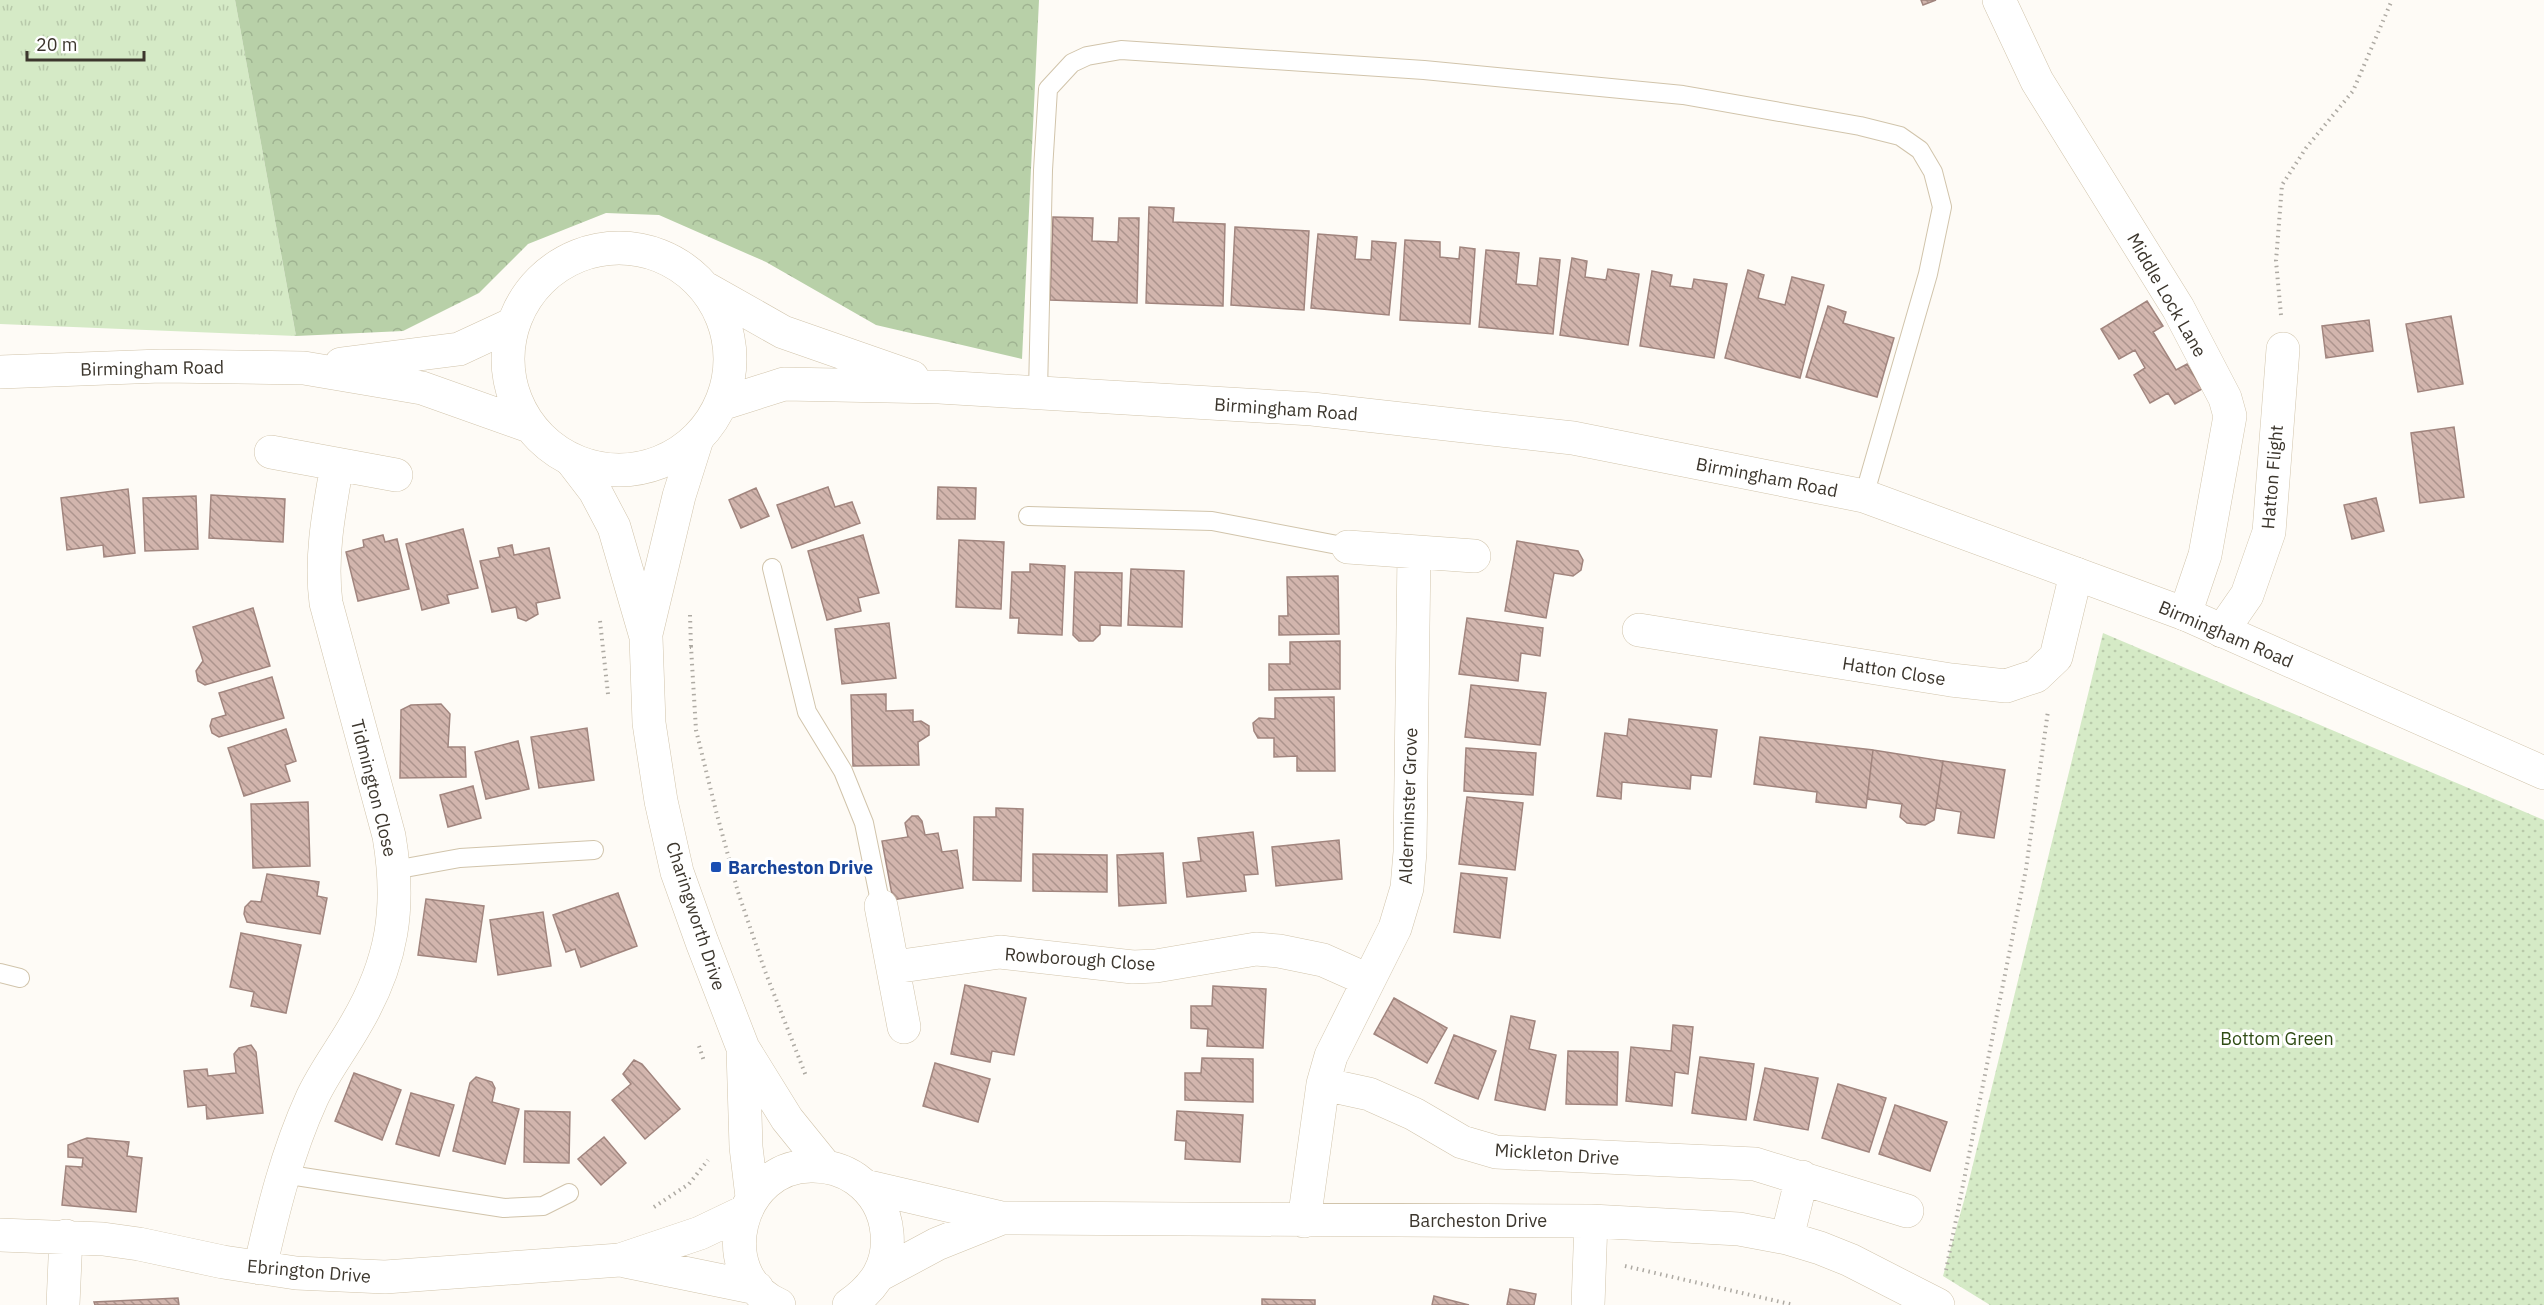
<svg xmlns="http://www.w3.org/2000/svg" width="2544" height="1305" font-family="'IBM Plex Sans',sans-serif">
  <defs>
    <pattern id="grass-tufts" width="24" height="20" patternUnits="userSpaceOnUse" patternTransform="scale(1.5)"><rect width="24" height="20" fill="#d5eac6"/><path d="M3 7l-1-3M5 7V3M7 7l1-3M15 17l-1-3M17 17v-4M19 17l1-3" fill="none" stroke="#b8c9aa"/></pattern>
    <pattern id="forest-crowns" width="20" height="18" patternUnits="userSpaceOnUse" patternTransform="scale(1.5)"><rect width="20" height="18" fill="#b8d0a8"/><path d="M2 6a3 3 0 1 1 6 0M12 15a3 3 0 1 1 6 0" fill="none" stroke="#9fb391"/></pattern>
    <pattern id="park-dots" width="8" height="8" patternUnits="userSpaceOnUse" patternTransform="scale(1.5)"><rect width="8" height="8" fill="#d5eac6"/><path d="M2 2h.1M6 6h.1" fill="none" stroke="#b8c9aa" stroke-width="1.8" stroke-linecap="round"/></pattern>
    <pattern id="building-back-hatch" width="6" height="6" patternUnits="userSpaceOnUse" patternTransform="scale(1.5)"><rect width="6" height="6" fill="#d2b5ad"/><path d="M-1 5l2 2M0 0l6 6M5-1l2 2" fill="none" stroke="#ac948d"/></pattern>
  </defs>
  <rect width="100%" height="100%" fill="#fefbf6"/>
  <path fill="url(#grass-tufts)" d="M0,0h235l61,336 -296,-12z"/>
  <path fill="url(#forest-crowns)" d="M235,0h804l-17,359 -146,-34 -110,-63 -107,-47 -53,-2 -78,31 -49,49 -76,38 -107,5z"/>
  <path fill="url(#park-dots)" d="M2103,633l441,187v485h-554l-47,-29 22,-79z"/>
  <path fill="url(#building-back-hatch)" stroke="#a1857e" stroke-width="1.5" d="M1921,0h15l-13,5z
    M1149,207l25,1 -1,14 52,2 -2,82 -77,-3z
    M1053,217l40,1 -1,23 26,1 1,-24h20l-2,85 -87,-3z
    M1235,227l74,4 -5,79 -73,-5z
    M1318,234l39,3 -2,22 16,1 1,-19 24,2 -7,72 -78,-7z
    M1405,240l35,2v15l19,2 1,-12 15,2 -5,75 -70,-4z
    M1486,250l33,3 -3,31 21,2 3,-28 20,2 -7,74 -74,-7z
    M1572,258l15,3 -2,16 21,3 2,-11 31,5 -11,71 -68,-10z
    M1748,270l16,5 -6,23 27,7 7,-28 32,8 -24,93 -75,-20z
    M1652,271l20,4 -2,11 22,3 2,-10 33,5 -13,74 -74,-12z
    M2147,301l16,25 -10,6 23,38 11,-6 15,25 -27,15 -7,-11 -18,10 -16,-28 11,-7 -10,-18 -16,9 -18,-30z
    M1828,306l18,6 -3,11 51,15 -17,59 -71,-20z
    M2451,316l12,68 -45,8 -12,-68z
    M2369,320l4,31 -47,7 -4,-32z
    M2454,427l10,70 -44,6 -9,-70z
    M828,487l7,20 17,-5 8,21 -68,25 -15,-43z
    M938,487l38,1 -1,31h-38z
    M756,488l13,28 -28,12 -12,-28z
    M128,489l7,64 -31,4 -1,-12 -36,5 -6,-52z
    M211,495l74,4 -2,43 -74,-4z
    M196,496l2,53 -53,2 -2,-53z
    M2376,498l8,33 -32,8 -8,-34z
    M463,529l15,59 -31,7 2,8 -27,7 -16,-66z
    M383,535l2,7 12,-3 12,50 -51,12 -12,-49 18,-5 -1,-7z
    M863,535l16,58 -21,5 3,13 -34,9 -19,-69z
    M959,540l45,2 -3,67 -45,-2z
    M1517,541l61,10 5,9 -2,10 -8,6 -19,-3 -8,45 -41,-7z
    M512,545l2,10 35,-7 11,50 -24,5 2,11 -12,7 -8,-3 -2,-11 -24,5 -12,-51 20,-4 -2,-9z
    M1030,564l35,2 -3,69 -44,-2 1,-15h-9l2,-46h18z
    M1131,569l53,2 -2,56 -54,-2z
    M1075,572l47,1 -1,53 -21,-1v9l-7,7h-14l-6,-6z
    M1338,576l1,58 -60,1v-19h9l-1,-39z
    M253,608l17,58 -65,19 -7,-4 -2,-10 7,-10 -10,-34z
    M1467,618l76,10 -3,28 -19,-3 -3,28 -59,-7z
    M889,623l7,55 -54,6 -7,-55z
    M1340,641v48l-71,1v-26h21v-22z
    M272,677l12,41 -65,19 -7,-4 -2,-7 2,-7 14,-4 -7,-22z
    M1471,685l75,8 -6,52 -75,-8z
    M886,694v17l27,-1v12l8,-1 8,5v9l-11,7 1,23 -66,1 -2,-71z
    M1334,697l1,74h-38v-15l-23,1v-19h-16l-4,-7 -1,-8 6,-5 16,1v-21z
    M441,704l9,10 -2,33h17l1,30 -66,1 1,-68 10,-5z
    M1629,719l88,11 -6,47 -20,-2 -1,14 -68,-7 -1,17 -24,-3 8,-63 22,3z
    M587,728l7,52 -55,8 -8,-51z
    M286,729l10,32 -11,4 5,16 -46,15 -16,-48z
    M1760,737l113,13 -7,58 -50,-6 1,-10 -63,-8z
    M518,741l11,48 -43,10 -11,-47z
    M1466,748l70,5 -3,42 -69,-4z
    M1873,750l70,11 -9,59 -9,5 -18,-2 -7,-6 2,-13 -35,-5z
    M1943,761l62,9 -11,68 -36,-5 3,-21 -25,-4z
    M473,786l8,32 -33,9 -8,-32z
    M1467,797l56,6 -8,67 -56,-6z
    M308,802l2,64 -57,2 -2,-64z
    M996,808l27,1 -2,72 -48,-1 1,-63h22z
    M912,816h6l4,5 3,14 13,-2 4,19 15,-2 6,38 -70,12 -11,-59 26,-4 -3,-14z
    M1253,832l5,42 -14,1 2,16 -59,6 -4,-34 18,-2 -3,-23z
    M1339,840l3,39 -66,7 -4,-39z
    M1163,853l3,50 -47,3 -2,-51z
    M1033,854l74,1v37l-74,-1z
    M1461,873l46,5 -7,60 -46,-6z
    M267,874l52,8 -2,14 10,2 -7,36 -73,-12 -3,-8 1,-7 6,-6 10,1z
    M618,893l19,53 -56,21 -6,-18 -9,3 -13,-37z
    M426,899l58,7 -8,56 -58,-7z
    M543,912l8,54 -53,9 -8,-55z
    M241,933l60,12 -15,68 -35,-7 3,-14 -24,-5z
    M965,985l61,13 -12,57 -22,-4 -2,11 -39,-8z
    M1213,986l53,3 -3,59 -56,-2 1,-17 -17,-1v-22h21z
    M1394,998l53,30 -20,35 -53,-29z
    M1511,1016l24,5 -6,28 27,6 -11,55 -50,-10z
    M1673,1025l20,2 -5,47 -13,-2 -3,34 -46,-5 5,-54 40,4z
    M1454,1035l42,16 -18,48 -43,-16z
    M251,1045l5,7 7,61 -56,6 -1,-14 -18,2 -4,-36 23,-2 1,7 28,-3 -2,-19 5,-6z
    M1568,1051l50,1 -1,53 -51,-1z
    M1700,1057l54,7 -8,56 -54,-7z
    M1202,1058l51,1v43l-68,-2v-27h16z
    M634,1060l8,4 38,45 -35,30 -33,-39 19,-16 -8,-10z
    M935,1063l55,16 -12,43 -55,-16z
    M1765,1068l53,10 -10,52 -54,-10z
    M354,1073l47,17 -19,50 -47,-19z
    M476,1077l16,5 3,6 -3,14 27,7 -14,55 -52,-13 17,-68z
    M1838,1084l48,14 -17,54 -47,-14z
    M411,1093l43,12 -15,51 -43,-12z
    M1895,1105l52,17 -17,49 -51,-17z
    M525,1111l45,1 -1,51 -45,-1z
    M1177,1111l66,4 -3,47 -55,-3 1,-18 -11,-1z
    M604,1137l22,26 -25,22 -23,-26z
    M87,1138l42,4 -2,14 15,2 -6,54 -74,-7 4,-39 16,1 1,-9 -15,-1v-12z
    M1510,1289l26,5 -2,11h-27z
    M1434,1296l35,9h-37z
    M178,1298l1,7h-84l-1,-3z
    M1262,1299l53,1v5h-53z"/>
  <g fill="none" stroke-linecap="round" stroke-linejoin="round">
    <defs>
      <path id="lane" d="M1038,392l5,-222 5,-81 24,-26 15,-7 34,-6 303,20 259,25 177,31 40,10 20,14 13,22 9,35 -14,67 -64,222
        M1028,516l184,5 136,26
        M772,568l35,144 36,59 21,52 17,83
        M394,870l66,-12 134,-8
        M0,973l20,5
        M283,1174l221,34 39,-2 26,-13"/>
      <path id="street" d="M1999,0l38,81 141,227 47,90 5,18 -25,139 -20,59
        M271,452l125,23
        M572,461l23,30 19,36 32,110 3,86 12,78 16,71 25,70 41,106 44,71 38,47
        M1348,547l126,9
        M1639,630l312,50 55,6 30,-10 20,-19 20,-83
        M2222,631l25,-36 22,-63 14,-183
        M646,634l33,-138 18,-57
        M881,906l23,121
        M894,967l106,-15 133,15 23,-1 100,-17 23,2 44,9 45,20
        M743,1050l3,97 6,50
        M1323,1084l46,10 45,20 48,28 34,10 259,12 152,47
        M865,1186l137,32 589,3 148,8 48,9 33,10 30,12 88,45
        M1304,1221l19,-137 8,-28 64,-128 12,-40 3,-36 4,-300
        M0,1235l103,4 36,5 84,18 73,11 89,4 235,-17 80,-27 44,-21
        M1787,1238l15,-61
        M625,1261l132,27
        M260,1268c13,-58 27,-115 52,-170 12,-26 30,-49 44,-74 37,-63 45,-117 33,-188l-63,-233c-6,-47 3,-92 11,-138
        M881,1274l56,-30 65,-26
        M63,1305l3,-69
        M779,1305c-69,-30 -41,-141 34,-139 16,0 30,4 43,13 18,13 29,31 31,54 3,32 -12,54 -38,72
        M1588,1305l3,-84"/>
      <path id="highway" d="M508 359a111 111 0 1 1 222 0a111 111 0 1 1-222 0Z
        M707,289l76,43 129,45
        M341,364l118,-15 54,-25
        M0,372l161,-6 143,2 118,20 107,38
        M721,404l63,-20 155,3 373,22 261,29 291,58 321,118 359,159"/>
    </defs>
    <use href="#lane" stroke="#d1c4ab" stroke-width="20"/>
    <use href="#street" stroke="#d1c4ab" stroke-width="34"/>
    <use href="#highway" stroke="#d1c4ab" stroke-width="34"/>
    <path stroke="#aeaaa3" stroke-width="4" stroke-dasharray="1.5 4.5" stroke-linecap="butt" d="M2281,315l-5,-54 6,-76 24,-37 47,-57 39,-91
      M690,615l1,32
      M600,621l8,73
      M690,647h1l5,83 20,81 22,81 27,79 41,105
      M699,1046l5,15
      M654,1207l35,-23 19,-24
      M1625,1266l169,39
      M1946,1270l80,-401 22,-158"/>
    <use href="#lane" stroke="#fff" stroke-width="18"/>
    <use href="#street" stroke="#fff" stroke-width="33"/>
    <use href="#highway" stroke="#fff" stroke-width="33"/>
  </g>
  <rect fill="#1a4fb4" stroke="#fff" stroke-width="2" x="710" y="861" width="12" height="12" rx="3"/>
  <g text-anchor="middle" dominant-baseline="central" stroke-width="6" stroke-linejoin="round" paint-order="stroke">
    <g font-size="18" fill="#3c362d" stroke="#fff">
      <text transform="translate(2167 295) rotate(60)">Middle Lock Lane</text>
      <text transform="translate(152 368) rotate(-1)">Birmingham Road</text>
      <text transform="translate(1286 409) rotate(4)">Birmingham Road</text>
      <text transform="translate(1767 477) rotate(11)">Birmingham Road</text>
      <text transform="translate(2272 477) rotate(-85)">Hatton Flight</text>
      <text transform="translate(2226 634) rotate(23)">Birmingham Road</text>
      <text transform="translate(1894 671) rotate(9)">Hatton Close</text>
      <text transform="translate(374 788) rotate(76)">Tidmington Close</text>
      <text transform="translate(1408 806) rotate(-88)">Alderminster Grove</text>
      <text transform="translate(696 916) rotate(72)">Charingworth Drive</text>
      <text transform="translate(1080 959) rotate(4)">Rowborough Close</text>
      <text transform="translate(1557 1154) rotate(4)">Mickleton Drive</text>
      <text x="1478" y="1220">Barcheston Drive</text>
      <text transform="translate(309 1271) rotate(5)">Ebrington Drive</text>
    </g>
    <g font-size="18" font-weight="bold" fill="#164399" stroke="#fff" text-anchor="start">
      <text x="728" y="867">Barcheston Drive</text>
    </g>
    <g font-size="18" fill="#2f4c14" stroke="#fff">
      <text x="2277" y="1038">Bottom Green</text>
    </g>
  </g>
  <path d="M27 51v9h117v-9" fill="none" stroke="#3c362d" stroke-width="3"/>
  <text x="36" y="51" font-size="18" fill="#3c362d" stroke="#ffffff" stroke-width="4.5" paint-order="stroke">20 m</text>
</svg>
